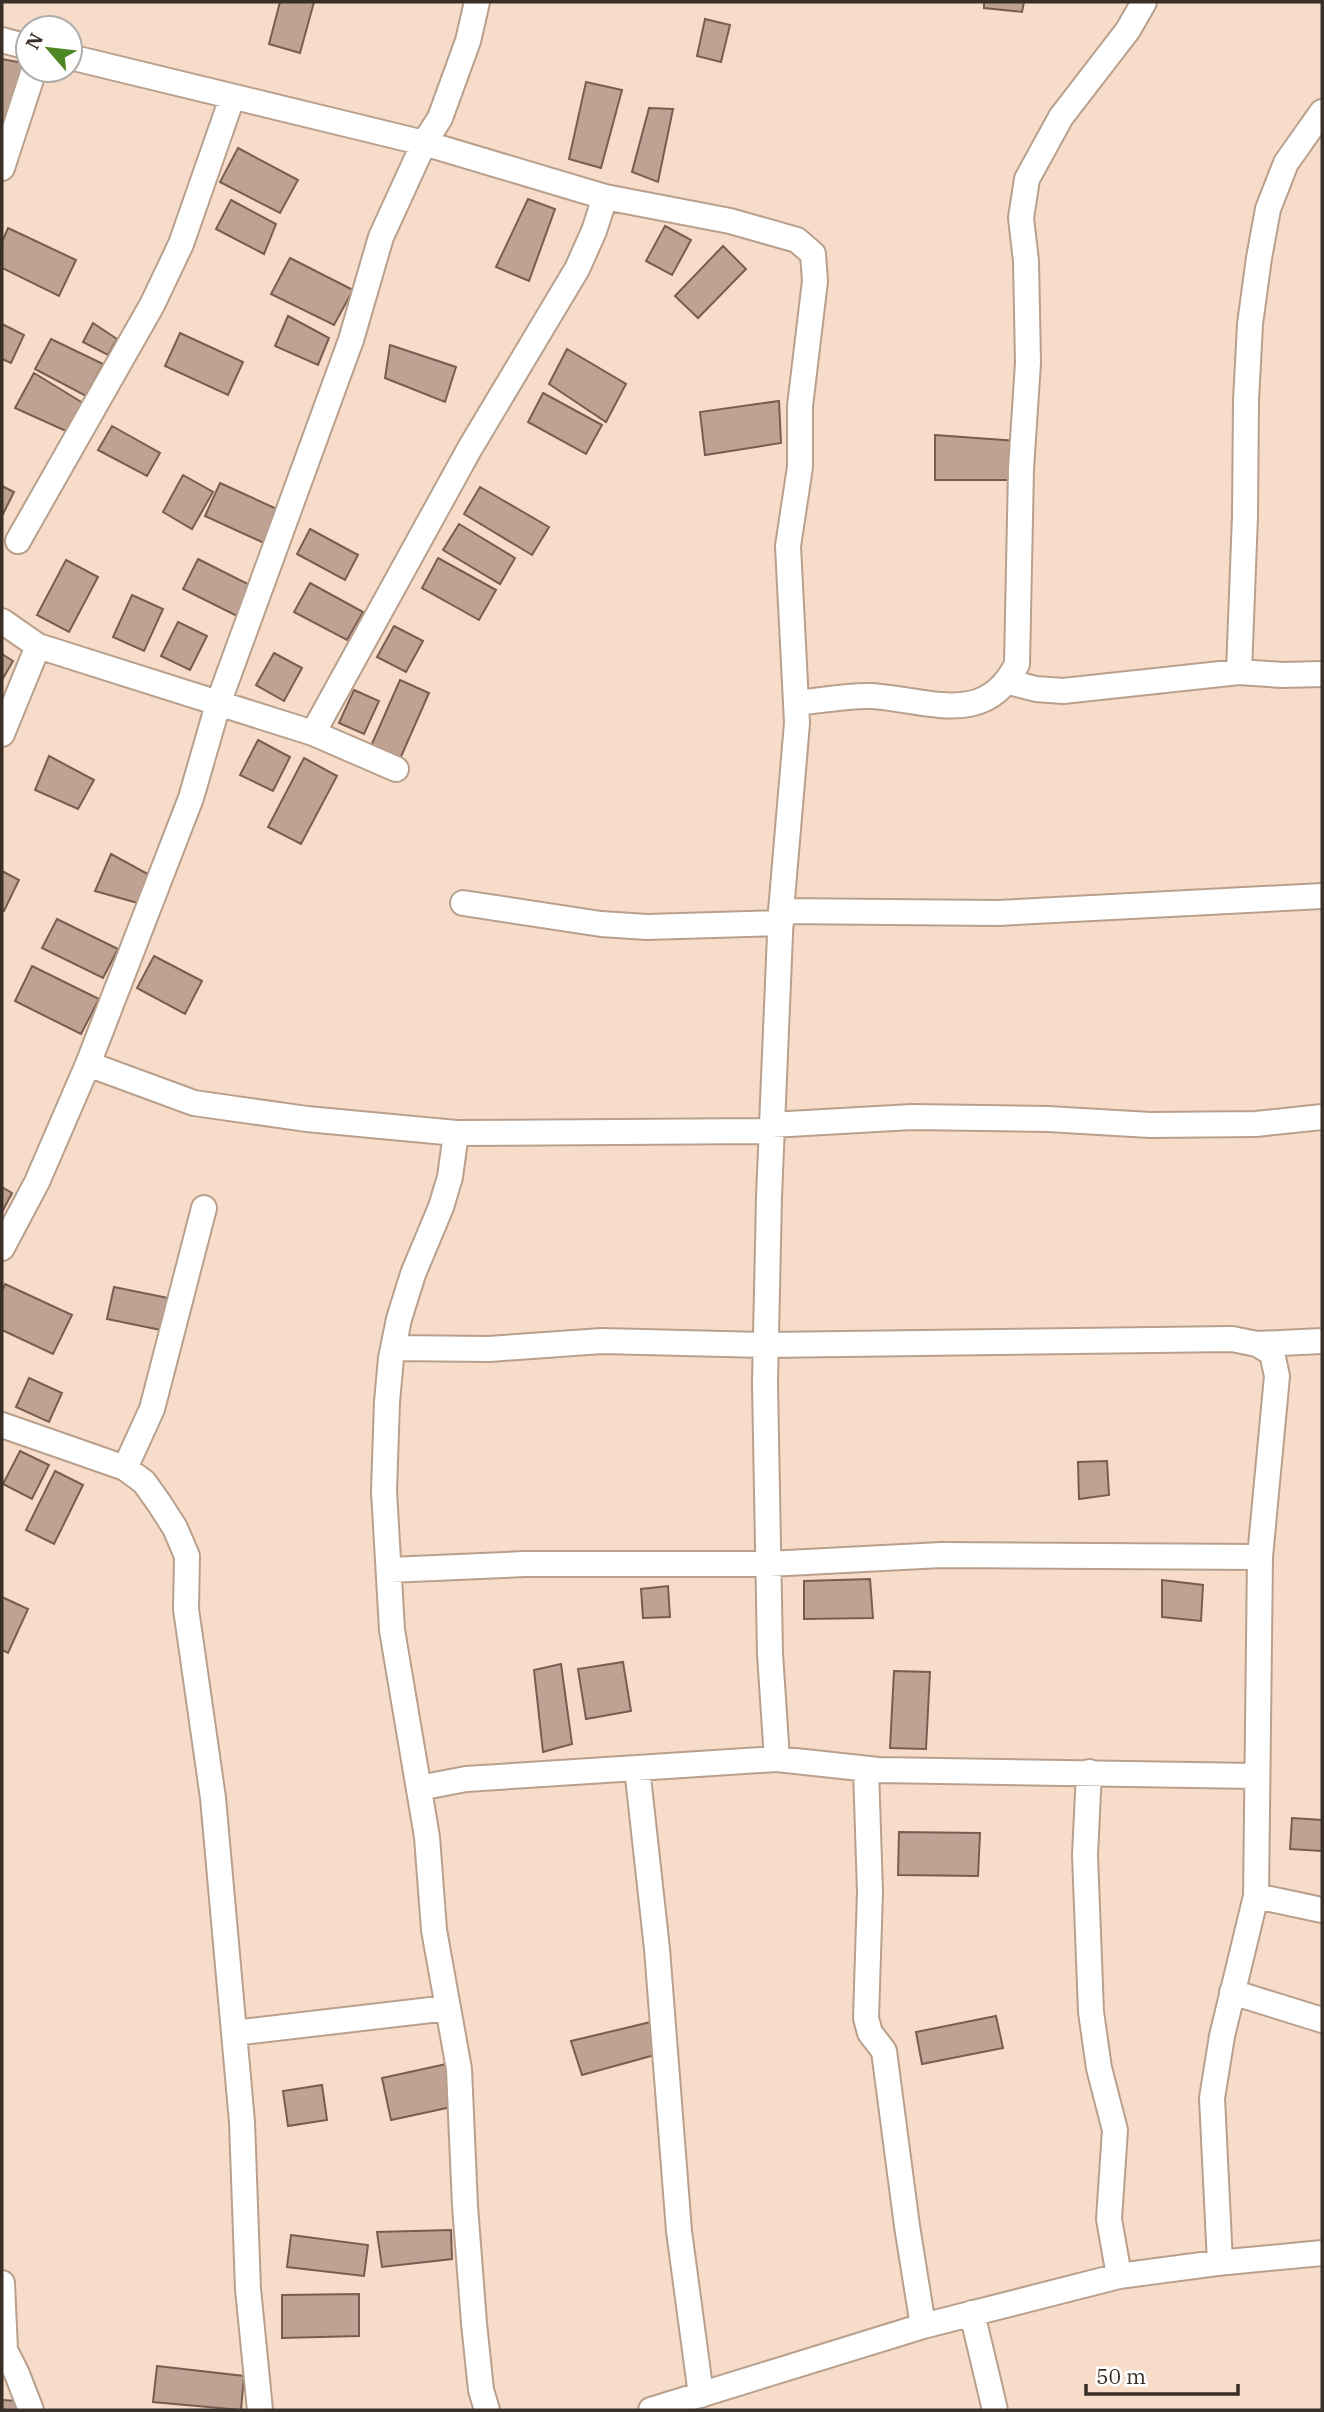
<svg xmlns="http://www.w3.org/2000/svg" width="1324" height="2412" font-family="'IBM Plex Serif',serif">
  <rect width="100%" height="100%" fill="#f7ddc9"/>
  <path fill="#bfa294" stroke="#785e51" stroke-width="2" d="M280,2h34l-14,51 -31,-9z
    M984,2h40l-2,10 -38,-4z
    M705,19l25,6 -9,37 -24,-6z
    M2,59l21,4 -21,78z
    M586,82l36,8 -21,78 -32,-9z
    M649,108l24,1 -15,73 -26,-10z
    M238,148l60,32 -18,33 -60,-31z
    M528,199l27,10 -26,72 -33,-14z
    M231,200l45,24 -12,30 -48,-25z
    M665,226l26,14 -19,35 -26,-14z
    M8,228l68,32 -17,36 -57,-28v-26z
    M723,246l23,23 -48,49 -23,-22z
    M290,258l63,32 -19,35 -63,-31z
    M288,316l41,22 -11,27 -43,-19z
    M93,323l24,16 -9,16 -25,-13z
    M2,324l22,11 -13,28 -9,-4z
    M180,333l63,29 -15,33 -63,-29z
    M51,339l52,25 -17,32 -51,-27z
    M390,345l66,22 -11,35 -60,-24z
    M567,349l59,35 -20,38 -57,-38z
    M34,373l49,30 -15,29 -53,-24z
    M543,393l59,32 -16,29 -58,-32z
    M779,401l2,42 -76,12 -5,-43z
    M112,426l48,27 -13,23 -49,-26z
    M935,435l82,6 -5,39h-77z
    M183,475l30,17 -21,37 -29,-17z
    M220,483l59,27 -15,33 -59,-27z
    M2,486l12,6 -12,24z
    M480,487l69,40 -17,28 -68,-41z
    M459,524l56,34 -15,26 -57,-34z
    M310,529l48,26 -13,25 -48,-26z
    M438,558l58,32 -17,30 -57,-32z
    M198,559l58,29 -15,30 -58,-29z
    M66,560l32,17 -29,55 -32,-17z
    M310,583l53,29 -16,28 -53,-28z
    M132,595l31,14 -19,42 -31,-14z
    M178,622l29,14 -17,34 -29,-14z
    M394,626l29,15 -17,31 -29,-15z
    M274,653l28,15 -18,33 -28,-16z
    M2,654l11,7 -11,19z
    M400,680l29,13 -29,66 -29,-13z
    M354,690l25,11 -15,33 -25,-11z
    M258,740l32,17 -17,34 -33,-16z
    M49,756l45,24 -16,29 -43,-19z
    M304,758l33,18 -36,68 -33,-17z
    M111,854l44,24 -10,27 -50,-14z
    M2,871l17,9 -15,31 -2,-1z
    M57,919l61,30 -15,29 -61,-30z
    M154,956l48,25 -17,33 -48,-26z
    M32,966l67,33 -18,35 -66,-33z
    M2,1187l10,6 -10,19z
    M5,1284l67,31 -19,39 -51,-24v-39z
    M114,1287l59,12 -7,32 -59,-12z
    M29,1378l33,15 -13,29 -33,-15z
    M20,1451l29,14 -17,34 -29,-15z
    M1107,1461l2,34 -30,4 -1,-37z
    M55,1471l28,14 -29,59 -28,-14z
    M870,1579l3,39 -69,1v-38z
    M1162,1580l41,5 -2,36 -39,-4z
    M668,1586l2,31 -27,1 -2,-29z
    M2,1597l26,12 -20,44 -6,-3z
    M623,1662l8,49 -45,8 -8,-50z
    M561,1664l11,80 -29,8 -9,-82z
    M894,1671l36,1 -4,77 -36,-1z
    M1292,1818l30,2v31l-32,-2z
    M899,1832l81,1 -2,43 -80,-1z
    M996,2016l7,32 -81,16 -6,-32z
    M655,2021l7,32 -80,22 -11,-34z
    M451,2063l10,42 -70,15 -9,-42z
    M322,2085l5,35 -39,6 -5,-35z
    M451,2230l1,29 -70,8 -5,-35z
    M291,2235l77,10 -4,31 -77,-9z
    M359,2294v42l-77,2v-43z
    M157,2366l87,10 -3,34 -88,-8z
    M2,2400l16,1 -1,9h-15z"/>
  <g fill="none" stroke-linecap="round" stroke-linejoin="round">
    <defs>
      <path id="minor" d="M2,40l26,7
        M70,57l354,86 181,54 125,24 67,19 16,14 2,27 -15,125v61l-12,79 9,177 -16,188 -12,286 -4,186 5,271 7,105
        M2,168l32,-98
        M18,541l134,-236 29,-61 51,-146
        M2,621l36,25 275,87 83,36
        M1239,672l6,-156 1,-115 4,-77 9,-66 9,-49 18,-46 36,-51
        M1009,682l27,7 27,2 176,-19 44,3 39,-1
        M796,703c24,-2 51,-8 76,-7 56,4 114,32 145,-32l4,-195 7,-106 -2,-102 -5,-43 6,-39 34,-62 67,-87 16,-28
        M313,733l157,-285 107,-179 17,-38 11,-34
        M2,734l36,-88
        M463,903l138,21 46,3 134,-4
        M781,911l217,2 324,-17
        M88,1064l106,39 113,16 149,14 315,-2
        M771,1125l141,-8 136,2 102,6 106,-1 66,-7
        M456,1133l-6,44 -9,30 -28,67 -14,45 -8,39 -4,44 -3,89 8,139 35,207 7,93 25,139 6,137 9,117 7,67 6,20
        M2,1248l35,-66 51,-118 103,-266 28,-97 132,-361 30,-103 43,-94 16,-25 28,-77 9,-39
        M1257,1344l65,-3
        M393,1348l96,1 113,-8 164,4 466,-6 25,5 15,9 5,23 -17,181 -4,339 -34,140 -10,62 8,165
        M2,1425l123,43 19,14 15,21 16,25 12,28 -1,53 27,189 29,324 6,167 12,121
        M125,1468l27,-59 52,-201
        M389,1570l136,-6h243l173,-9 319,2
        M637,1768l20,181 22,282 22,164
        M866,1769l4,123 -4,126 4,15 14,18 23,175 16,100
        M1089,1772l-4,83 6,157 8,56 16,62 -6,89 10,57
        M419,1788l47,-9 311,-20 101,11 378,6
        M1256,1896l66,14
        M1232,1992l90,28
        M234,2033l214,-25
        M2,2283l3,67 12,24 14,36
        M972,2313l23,97
        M651,2410l272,-84 196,-50 98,-13 105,-10"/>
    </defs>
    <use href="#minor" stroke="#b8a08d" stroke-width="28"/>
    <use href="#minor" stroke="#fff" stroke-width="24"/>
  </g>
  <rect width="1324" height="2412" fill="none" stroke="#392f27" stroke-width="7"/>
  <g transform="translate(49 49) rotate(298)"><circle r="33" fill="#ffffff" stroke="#b0aca9" stroke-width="2"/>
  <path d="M0-5L12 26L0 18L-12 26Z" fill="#4d8724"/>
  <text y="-10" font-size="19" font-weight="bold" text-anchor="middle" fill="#392f27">N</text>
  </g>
  <path d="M1086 2384v10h152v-10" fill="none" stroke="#392f27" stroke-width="3.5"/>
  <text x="1096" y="2384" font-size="21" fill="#392f27" stroke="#ffffff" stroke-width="5" paint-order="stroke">50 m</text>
</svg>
